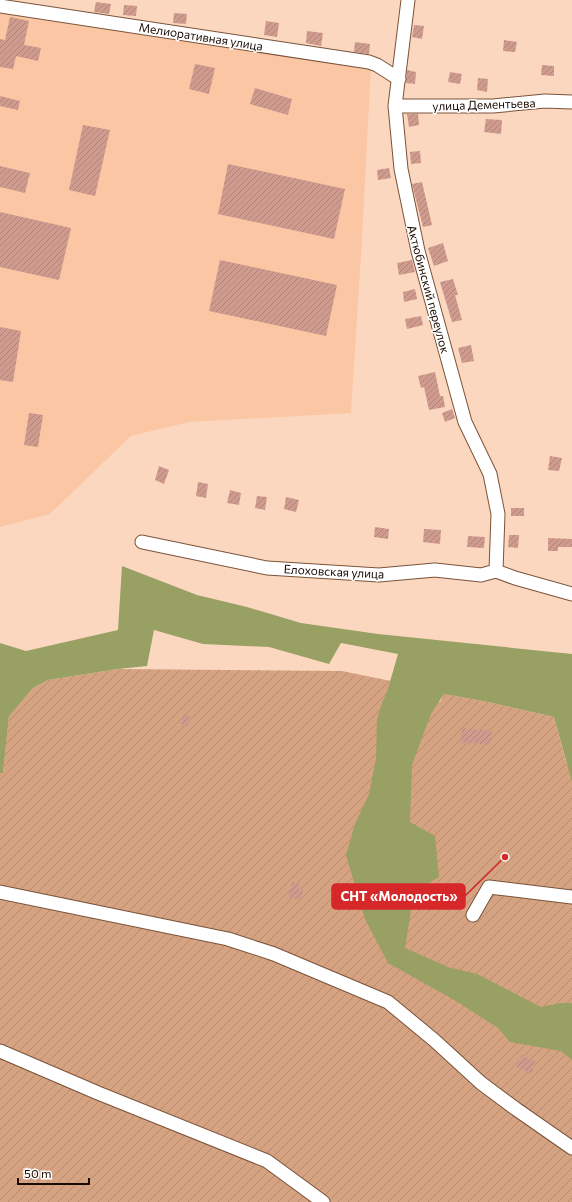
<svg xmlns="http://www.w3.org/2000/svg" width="572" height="1202" font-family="Commissioner,sans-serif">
  <defs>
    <pattern id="garden-furrows" width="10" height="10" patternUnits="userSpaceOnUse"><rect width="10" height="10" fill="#d5a382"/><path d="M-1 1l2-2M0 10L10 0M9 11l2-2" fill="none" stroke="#b68b6f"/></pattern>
    <pattern id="building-hatch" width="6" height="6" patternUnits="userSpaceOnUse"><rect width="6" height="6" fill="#cf9b8f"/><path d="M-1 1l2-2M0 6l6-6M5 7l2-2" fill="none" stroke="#b1847a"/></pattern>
  </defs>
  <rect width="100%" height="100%" fill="#fcd7c0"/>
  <path fill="#fbc6a4" d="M0,8l371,57 -9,174 -11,174 -162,9 -58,14 -81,78 -50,13z"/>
  <path fill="url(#garden-furrows)" d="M118,669l224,2 59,12 39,19 4,-8 44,8 66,15 13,48 5,2v435h-572v-429h3l6,-58 24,-27 15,-8z"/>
  <path fill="#99a063" d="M122,566l75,29 50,12 54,16 77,11 194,20v128l-18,-65 -66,-15 -44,-8 -13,20 -19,51 -2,57 25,14 4,41 -25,15 -9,56 43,19 29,7 64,33 19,-4h12v57l-11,-9 -51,-9 -12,-14 -42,-27 -68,-38 -23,-44 -19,-64 9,-31 14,-30 7,-35 1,-39 5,-17 5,-11 11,-38 -57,-11 -12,21 -60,-17 -66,-3 -49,-14 -7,36 -29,3 -70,11 -15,8 -24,28 -6,57h-3v-130l26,8 92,-21z"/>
  <path fill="url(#building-hatch)" d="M96,2l15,2 -2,10 -15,-2z
    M124,5l13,1 -1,10 -13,-1z
    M174,13l13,1 -1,10 -13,-1z
    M10,17l19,4 -5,24 17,3 -3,13 -22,-5 -3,13 -13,-2v-28l5,1z
    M266,21l13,2 -2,14 -13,-2z
    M414,25l10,1 -2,13 -10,-2z
    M307,31l16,2 -2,13 -15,-3z
    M504,40l13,2 -2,10 -12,-1z
    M355,42l15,2 -1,10 -15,-2z
    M195,64l20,4 -6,26 -20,-5z
    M542,65l12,1v10l-13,-1z
    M407,70l9,2 -1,12 -9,-1z
    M450,72l12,2 -2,10 -12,-2z
    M478,78l10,1 -1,13 -10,-2z
    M255,88l37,11 -4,16 -38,-11z
    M0,96l20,5 -2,9 -18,-4z
    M407,114h11l1,11 -10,2z
    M486,119l16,1 -1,14 -17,-2z
    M83,125l27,5 -15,66 -26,-6z
    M420,151l1,12 -10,1 -1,-12z
    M228,164l117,25 -11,50 -116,-25z
    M0,166l30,7 -5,20 -25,-6z
    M389,168l2,10 -13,2 -1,-10z
    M422,182l10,43 -9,2 -11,-43z
    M0,212l71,16 -12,52 -59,-13z
    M443,243l5,18 -14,5 -6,-18z
    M220,260l117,25 -11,51 -117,-25z
    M412,260l3,12 -16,3 -2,-12z
    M453,279l5,16h-3l7,25 -10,2 -12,-40z
    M415,289l2,10 -13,3 -1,-10z
    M421,316l2,9 -16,4 -2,-10z
    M0,327l21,4 -8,51 -13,-2z
    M471,345l3,16 -12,2 -4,-15z
    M435,372l5,24h3l2,11 -16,3 -5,-23 -3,1 -3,-12z
    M452,409l3,9 -10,4 -3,-9z
    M29,413l14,2 -5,32 -14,-2z
    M550,456l12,2 -3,13 -11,-1z
    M159,466l10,4 -5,14 -9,-4z
    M198,482l10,2 -2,14 -10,-2z
    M230,490l11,3 -2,12 -12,-2z
    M257,496l10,1 -2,13 -10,-2z
    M286,497l13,3 -3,12 -12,-3z
    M511,508h13v8h-13z
    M375,527l14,2 -1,10 -14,-2z
    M424,529l17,1 -1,14 -17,-2z
    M509,535h10l-1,13 -10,-1z
    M468,536l17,1 -1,11 -17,-1z
    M548,538l24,1v8h-14v4h-10z
    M183,715l7,1 -2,10 -7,-2z
    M462,728l30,3 -2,14 -30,-3z
    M292,882l8,2 -1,5 4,1 -2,10 -13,-3z
    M522,1055l14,7 -5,12 -15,-7z"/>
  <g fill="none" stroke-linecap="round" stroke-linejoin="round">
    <defs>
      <path id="minor" d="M408,0l-13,106 6,63 17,82 47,171 25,52 8,40 -2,57
        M0,6l369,56 8,3 22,14
        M395,106h98l52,-5 27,1
        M142,542l125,26 112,7 56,-5 46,5 15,-4 19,7 57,16
        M0,892l228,47 46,15 114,48 46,38 47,43 35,26 56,39
        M473,915l16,-28 83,10
        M0,1051l98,42 169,68 56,41"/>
    </defs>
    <use href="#minor" stroke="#7a5339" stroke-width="15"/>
    <use href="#minor" stroke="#fff" stroke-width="13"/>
  </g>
  <g text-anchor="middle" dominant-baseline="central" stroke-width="3" stroke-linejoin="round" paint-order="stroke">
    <g font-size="12" fill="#190a02" stroke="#fff">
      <text transform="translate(201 36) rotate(9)">Мелиоративная улица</text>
      <text transform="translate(484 104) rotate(-2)">улица Дементьева</text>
      <text transform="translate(429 289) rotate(75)">Актюбинский переулок</text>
      <text transform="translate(334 571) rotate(3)">Елоховская улица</text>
    </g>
  </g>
  <path fill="none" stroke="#d62828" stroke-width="1.5" d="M505 857L465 896"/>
  <circle fill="#d62828" stroke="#fff" stroke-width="1.5" cx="505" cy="857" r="4"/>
  <rect fill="#d62828" stroke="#d62828" stroke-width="1.5" x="332" y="884" width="133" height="25" rx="4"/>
  <g font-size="13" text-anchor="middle" font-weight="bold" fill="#fff">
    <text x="399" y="901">СНТ «Молодость»</text>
  </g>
  <path d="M18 1178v6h71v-6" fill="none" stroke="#190a02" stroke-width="2"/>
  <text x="24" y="1178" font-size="12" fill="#190a02" stroke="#ffffff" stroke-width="3" paint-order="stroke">50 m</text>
</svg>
